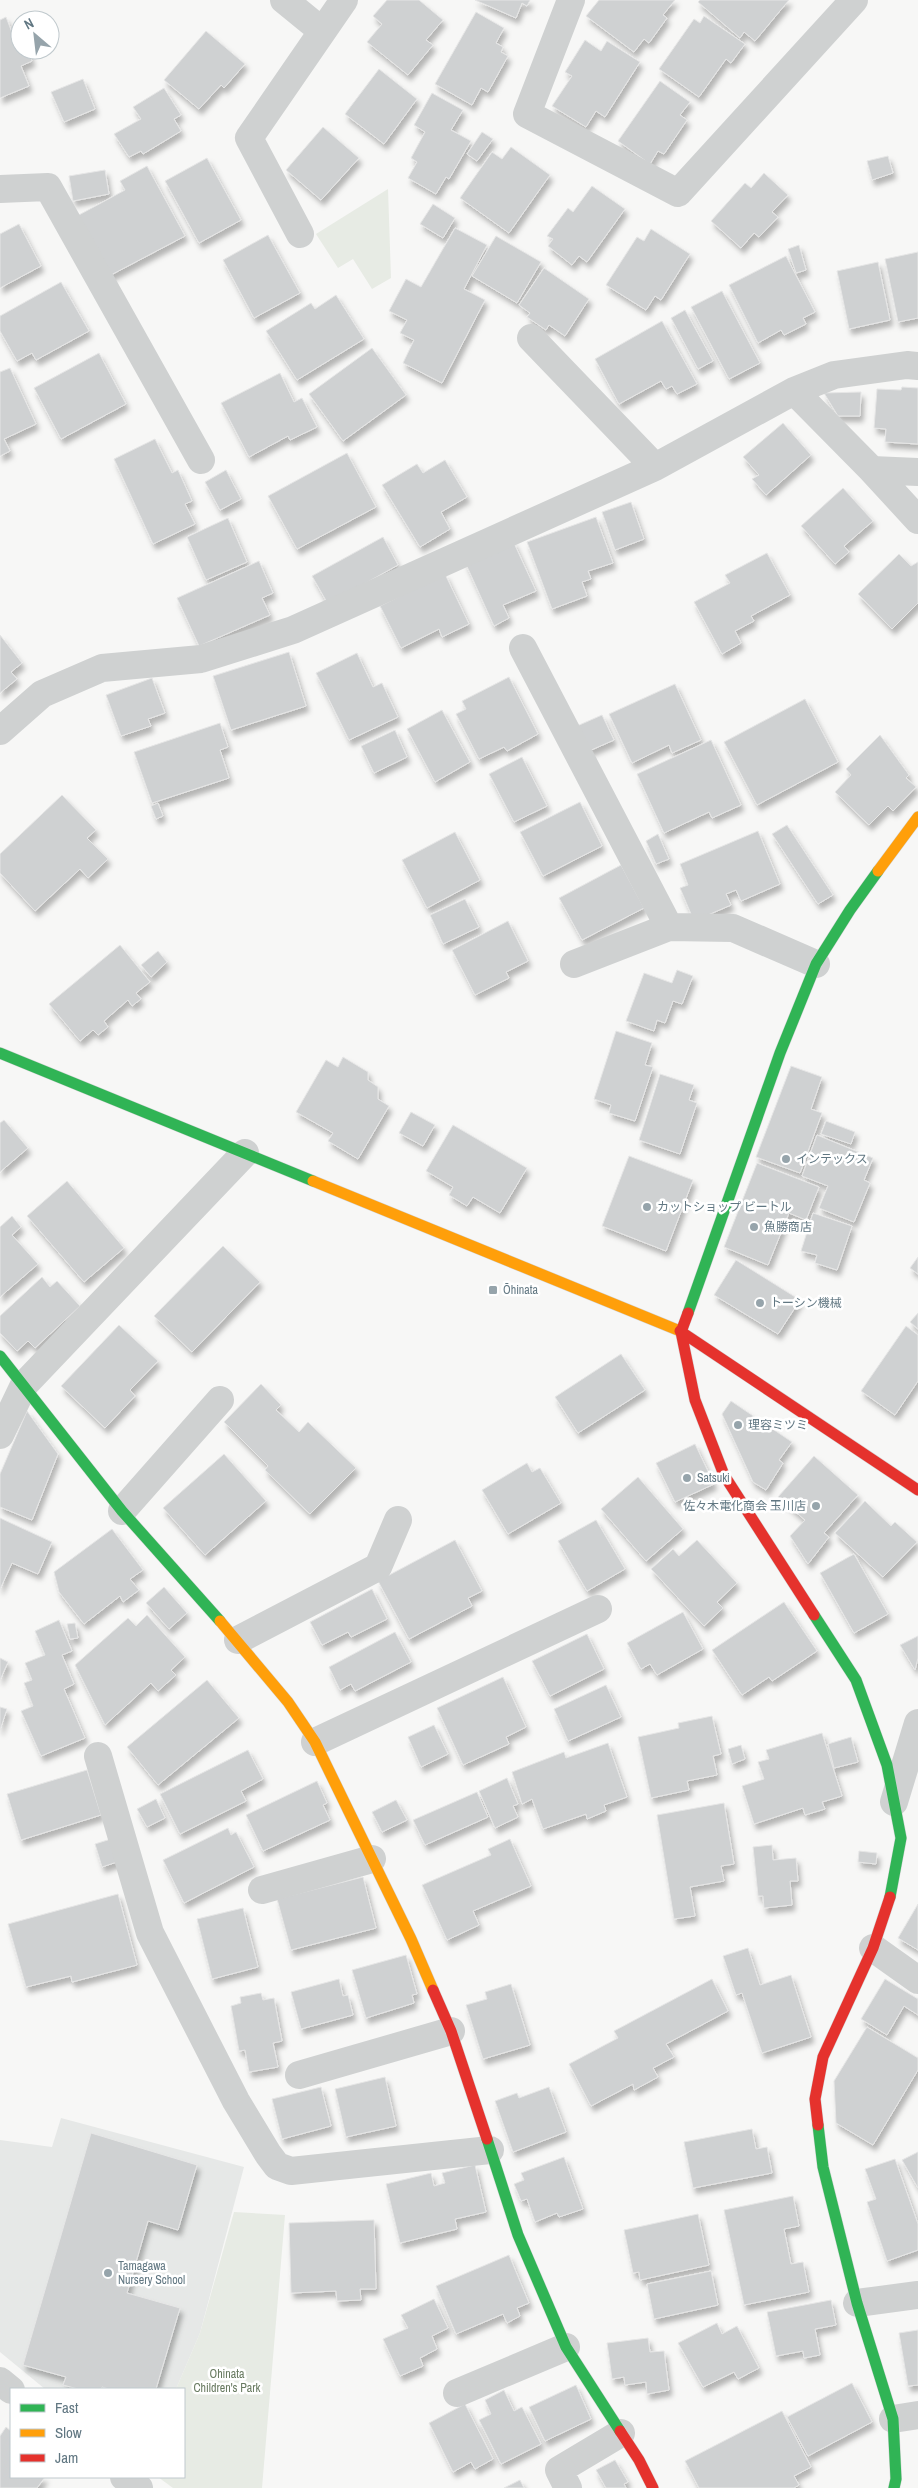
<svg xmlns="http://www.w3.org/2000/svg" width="918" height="2488" font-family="'Archivo Narrow','Noto Sans JP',sans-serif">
  <defs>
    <filter id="shadow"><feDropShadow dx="3" dy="5.5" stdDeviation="2.5" flood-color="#0004"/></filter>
  </defs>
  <rect width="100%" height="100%" fill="#f7f7f6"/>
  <path fill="#e6e8e7" d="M61,2118l183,49 -44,166 -24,56h-131l-45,-37v-212l52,7z"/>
  <path fill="#e7ebe4" d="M388,189l3,89 -19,11 -19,-30 -15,9 -22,-34z
    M234,2212l51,3 -23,273h-89l-15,-11h26v-88h-8l24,-56z"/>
  <path fill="#cfd1d2" stroke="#e6e6e6" filter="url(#shadow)" d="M387,0h32l24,20 -17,20 7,5 -25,30 -41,-33 15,-18 -9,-8z
    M475,0h55l-3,6 -5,-3 -6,15z
    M599,0h76l-12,15 4,3 -18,25 -5,-4 -10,13 -48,-36z
    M700,0h89l-34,41 -11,-9 -4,6 -42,-36z
    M476,12l28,16 -8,15 7,4 -2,5 7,4 -20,36 -7,-4 -9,17 -37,-21z
    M704,16l41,28 -14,19 -5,-4 -27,38 -40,-28 35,-50 6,4z
    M6,17l7,18 7,-3v18h8l4,11 -11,5 8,20 -29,12v-78z
    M206,31l39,33 -21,24 -3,-3 -22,24 -35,-29z
    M585,40l16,11 6,-10 33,21 -35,55 -9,-6 -10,16 -34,-21 20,-30 -7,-4z
    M379,69l38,30 -33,45 -39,-30z
    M83,79l12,30 -31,13 -13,-30z
    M660,81l30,21 -10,13 7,5 -23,34 -6,-3 -8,13 -32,-23z
    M164,88l17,27 -7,4 7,12 -38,23 -2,-3 -12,6 -15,-23 27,-15 -8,-12z
    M432,93l31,17 -12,20 20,11 -22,38 -3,-2 -10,17 -28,-16 9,-16 -6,-4 14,-26 -11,-7z
    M323,127l36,31 -38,42 -35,-30z
    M482,132l11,7 -16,22 -10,-7z
    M511,147l39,28 -41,58 -49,-35 32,-46 10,7z
    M888,156l5,17 -21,7 -5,-19z
    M207,158l34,62 -42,23 -34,-62z
    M147,166l38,70 -76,40 -32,-60 48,-26 -5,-9z
    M105,170l4,24 -36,7 -4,-25z
    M764,173l24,22 -16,17 6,5 -19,20 -5,-4 -13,15 -30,-27 34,-38 6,5z
    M592,186l33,23 -38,53 -8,-6 -7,9 -24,-19 5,-7 -6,-3 21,-28 5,4z
    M433,204l22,14 -12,20 -23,-14z
    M19,224l22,42 -41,22v-54z
    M455,228l32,17 -23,44 21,11 -43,83 -39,-20 11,-23 -14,-7 7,-13 -18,-9 17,-32 15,8z
    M651,229l39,25 -29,46 -6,-4 -9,14 -40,-25 31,-48 7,4z
    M268,235l32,58 -46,25 -31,-58z
    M496,236l45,26 -24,41 -45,-27z
    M799,245l7,25 -10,3 -8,-24z
    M918,252v66l-20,4 -13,-63z
    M786,256l29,56 -12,6 3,6 -22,11 -3,-5 -23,13 -29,-58z
    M878,262l12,58 -41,9 -12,-58z
    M544,268l45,31 -24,37 -16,-11 -3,5 -19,-13 3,-4 -11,-8z
    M61,282l28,49 -53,29 -4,-7 -15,8 -17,-30v-15z
    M722,291l38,72 -31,16 -38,-72z
    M336,295l28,44 -67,41 -31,-49 45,-28 4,6z
    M685,310l28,51 -15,8 -27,-51z
    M662,321l35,63 -20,10 -5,-8 -6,3 -5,-8 -42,23 -24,-45z
    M372,348l34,47 -63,46 -34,-47z
    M99,353l27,51 -65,35 -27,-51z
    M10,368l26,56 -32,15 6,12 -10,5v-84z
    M280,373l14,29 8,-4 15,29 -27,13 -2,-4 -39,21 -28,-54z
    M902,387l16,1v56l-33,-2 1,-13 -12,-1 3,-39 24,1z
    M861,392l-1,24h-22l-14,-23z
    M783,423l28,32 -45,40 -14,-16 7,-4 -16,-18z
    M155,439l17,34 6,-3 14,31 -7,3 10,20 -42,20 -39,-85z
    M347,453l29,54 -79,42 -29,-53z
    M445,460l22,37 -26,15 9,17 -30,18 -38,-62 35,-21 6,9z
    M226,470l15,29 -21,11 -15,-28z
    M843,488l30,33 -29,25 5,6 -14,12 -34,-38z
    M631,502l13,37 -29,11 -13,-38z
    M596,517l17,46 -25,8 3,8 -9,3 5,14 -35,13 -25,-67z
    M228,518l19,44 -41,18 -19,-43z
    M383,537l15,28 -70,39 -16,-28z
    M513,541l23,50 -33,14 6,13 -15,8 -29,-64z
    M767,553l23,42 -39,21 3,5 -19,10 6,12 -19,11 -28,-52 36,-19 -5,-8z
    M899,554l12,12 7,-4v41l-26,26 -34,-35z
    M259,561l14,32 -11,5 8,17 -71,31 -22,-48z
    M445,574l24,50 -27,13 -3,-8 -38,19 -21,-42z
    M0,635l22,28 -11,9 6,7 -17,14z
    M289,652l17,54 -75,24 -18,-54z
    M357,653l16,34 9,-4 16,34 -49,23 -33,-67z
    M509,677l29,57 -31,17 -3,-4 -25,12 -23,-45 10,-5 -4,-8z
    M152,678l13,35 -17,6 3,7 -30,10 -15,-41z
    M675,684l26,56 -29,13 -3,-8 -37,18 -23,-49z
    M805,699l33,63 -81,43 -33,-63z
    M442,710l28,52 -35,20 -28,-53z
    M602,715l12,25 -25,11 -12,-25z
    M220,723l8,24 -8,3 9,28 -77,25 -18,-51z
    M395,730l12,27 -33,16 -13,-27z
    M880,735l29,40 -3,3 10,9 -23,24 -5,-5 -19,19 -34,-33 16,-17 -5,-6z
    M711,740l30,65 -29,13 -3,-6 -45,21 -27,-59z
    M522,757l25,49 -33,16 -25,-48z
    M62,795l34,35 -9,8 21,21 -20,19 -8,-9 -45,42 -35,-38v-19z
    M580,802l22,44 -59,30 -23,-44z
    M158,803l5,13 -7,3 -5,-13z
    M787,825l46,70 -15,9 -46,-70z
    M758,831l22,53 -39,17 -5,-11 -10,4 5,11 -37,16 -14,-33 8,-3 -8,-21z
    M455,832l25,48 -53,28 -25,-48z
    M658,834l11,25 -13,5 -10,-23z
    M621,865l23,43 -62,32 -23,-42z
    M465,899l14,28 -36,17 -13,-29z
    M508,921l20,40 -22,11 3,6 -34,17 -23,-45z
    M120,945l30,37 -14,11 5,6 -9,7 -4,-6 -24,21 4,6 -10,8 -5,-5 -13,11 -31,-37z
    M158,951l9,11 -16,15 -10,-12z
    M677,970l16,6 -11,28 -9,-3 -8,22 -8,-3 -3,11 -28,-10 18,-48 28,10z
    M616,1031l36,12 -7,22 8,2 -18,54 -26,-8 2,-8 -17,-6z
    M343,1057l25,15v8l10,7v12l11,7 -31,53 -30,-18 5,-8 -37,-21 30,-52 12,7z
    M791,1066l31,11 -11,32 11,4 -22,60 -44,-16z
    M660,1074l34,11 -5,15 8,3 -17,51 -41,-14z
    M411,1112l24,13 -12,21 -24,-13z
    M4,1120l24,28 -28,24v-49z
    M826,1121l29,11 -4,12 -30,-10z
    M453,1125l74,43 -27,45 -27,-16 -6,9 -18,-11 4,-8 -27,-16z
    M817,1135l56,23 -9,22 6,3 -16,39 -35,-14 9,-22 -26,-10z
    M629,1156l64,24 -27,71 -64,-25z
    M757,1163l62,24 -13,33 -17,-7 -21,52 -44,-18z
    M67,1181l57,67 -40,34 -57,-66z
    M813,1213l39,13 -15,44 -22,-7 2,-8 -16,-4z
    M12,1216l9,11 -9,8 26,29 -38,33v-70z
    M223,1246l37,36 -68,70 -38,-36z
    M918,1257v17l-8,-6z
    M736,1260l64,40 -22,34 -64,-39z
    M42,1277l8,10 7,-6 23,25 -45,42 -7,-7 -11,10 -17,-18v-17z
    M918,1313v16l-8,-7z
    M119,1325l39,36 -28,29 5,6 -30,32 -44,-42z
    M906,1326l12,9v46l-23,34 -34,-24z
    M621,1354l24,36 -67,43 -23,-36z
    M261,1384l20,21 -5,5 23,22 9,-10 48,46 -46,46 -45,-44 3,-4 -44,-44z
    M731,1401l61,41 -13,18 4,3 -17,27 -13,-8 -31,-68z
    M27,1411l31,43 -26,66 -32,-13v-33z
    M695,1444l19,40 -39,18 -19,-39z
    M224,1454l42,47 -61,54 -42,-47z
    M814,1456l44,39 -34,38 5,4 -21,27 -18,-28 15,-16 -27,-23z
    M527,1463l5,9 8,-4 21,35 -53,31 -26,-44z
    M638,1477l45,52 -37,32 -45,-52z
    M865,1501l26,25 4,-4 22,20 -34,35 -48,-44z
    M0,1518l52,24 -14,32 -26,-11 -12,26z
    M596,1520l29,49 -38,22 -29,-50z
    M112,1529l31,41 -13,9 9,11 -16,12 -3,-6 -36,28 -25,-32 -5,-20z
    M455,1540l27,51 -14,7 4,8 -63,33 -31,-58z
    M697,1540l40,43 -20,19 6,6 -19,18 -53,-57 22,-20 6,7z
    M854,1554l34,60 -34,19 -34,-60z
    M164,1587l23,26 -18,16 -23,-26z
    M372,1589l15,30 -36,18 -3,-5 -26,13 -12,-23z
    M784,1602l33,49 -45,30 -3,-4 -27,18 -30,-45z
    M683,1612l20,37 -46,26 -7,-11 -9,5 -14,-26z
    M147,1615l38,42 -14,13 5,5 -18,16 -7,-8 -46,42 -30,-60 53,-47 8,8z
    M59,1620l13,31 -10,4 12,29 -10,5 21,49 -44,18 -20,-45 12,-5 -9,-23 8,-3 -7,-17 20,-8 -10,-24z
    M75,1623l3,15 -8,1 -3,-15z
    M395,1632l16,30 -56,29 -4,-7 -11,6 -11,-23z
    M587,1634l17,35 -54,27 -18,-35z
    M918,1636v22l-3,12 -15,-25z
    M0,1658l8,4 -8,18z
    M503,1677l23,50 -20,10 3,7 -46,21 -26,-57z
    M207,1680l32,38 -81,67 -31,-38z
    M606,1685l15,32 -53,24 -14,-32z
    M0,1707l7,2 -7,21z
    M712,1716l9,38 -8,2 4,19 -30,6 2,9 -38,8 -13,-61 41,-9 -1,-5z
    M434,1725l14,29 -27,13 -13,-30z
    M822,1733l20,63 -20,6 3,7 -20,6 -2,-7 -49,16 -12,-38 22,-7 -6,-17 11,-3 -3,-9z
    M851,1737l7,25 -24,6 -6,-24z
    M608,1743l19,54 -23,8 2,6 -19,8 -1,-5 -43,15 -11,-30 -10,5 -10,-32 52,-20 2,6z
    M741,1745l4,14 -13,5 -4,-15z
    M248,1750l15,29 -22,12 5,10 -66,33 -20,-40z
    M87,1770l14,45 -80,25 -14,-46z
    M507,1778l11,26 -5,2 5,11 -23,11 -16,-37z
    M317,1781l10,22 -4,2 7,15 -67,31 -17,-36z
    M477,1792l11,25 -63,28 -12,-25z
    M156,1799l9,19 -18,9 -10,-18z
    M396,1800l11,20 -25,12 -10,-20z
    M724,1803l10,61 -13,2 3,15 -34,6 5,29 -21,3 -17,-104z
    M228,1828l3,7 5,-3 18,35 -70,36 -21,-43z
    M114,1838l6,23 -18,6 -7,-23z
    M510,1839l21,47 -58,25 6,14 -32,15 -25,-55 69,-30 -3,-6z
    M772,1845l1,15 23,-2 2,23h-8l2,24 -28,3 -1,-12h-5l-5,-49z
    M859,1851l18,2 -1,11 -18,-2z
    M363,1877l13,51 -85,22 -14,-51z
    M118,1894l19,71 -65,17 -1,-6 -45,11 -18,-63z
    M918,1904v46l-20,-12z
    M243,1908l15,59 -46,12 -15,-60z
    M748,1948l12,37 31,-10 20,62 -49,16 -20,-60 -6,2 -13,-39z
    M406,1955l11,39 -5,1 2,8 -48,15 -14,-48z
    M339,1979l4,17 5,-1 5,20 -52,14 -10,-37z
    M712,1979l16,32 -62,33 8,13 -21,11 5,9 -24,13 -1,-6 -42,22 -22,-42 49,-26 -4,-7z
    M885,1979l33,20v16l-14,-9 -17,29 -26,-16z
    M511,1984l19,61 -47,14 -17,-54 21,-6 -2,-7z
    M261,1993l2,7 11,-2 8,43 -9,2 5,24 -29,5 -4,-22 -6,1 -8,-45 10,-3 -1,-6z
    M867,2027l51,31v12l-45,75 -37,-22 -2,-42z
    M385,2077l11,49 -50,11 -11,-48z
    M321,2087l10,39 -49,13 -10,-40z
    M549,2087l17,45 -53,20 -18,-51 22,-8 2,5z
    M752,2129l4,20 11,-2 5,26 -79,15 -9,-46z
    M91,2133l106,32 -19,65 -30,-9 -21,72 53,15 -24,81h-47l-7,-2 -1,2h-23l-15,-4 3,-8 -43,-12z
    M918,2152v36l-16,-28z
    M564,2157l19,52 -24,8 -2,-4 -22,9 -8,-23 -6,2 -7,-17 10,-4 -3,-7z
    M895,2159l23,65v26l-31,11 -20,-59 9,-3 -11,-30z
    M475,2165l11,47 -31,7 2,10 -57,14 -14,-59 45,-11 3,13 11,-3 -3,-10z
    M793,2196l6,30 -15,3 7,35 12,-2 6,30 -65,13 -20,-95z
    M698,2214l11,51 -69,15 -1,-8 -6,1 -9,-43z
    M374,2220l2,69h-16l1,11 -24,1 -1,-10 -45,2 -2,-70z
    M509,2255l20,48 -12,5 3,8 -13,7 -4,-9 -47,20 -20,-48z
    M711,2271l7,34 -64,14 -7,-35z
    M434,2299l14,29 -16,8 5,13 -17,9 3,8 -23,10 -17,-37 25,-11 -7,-13z
    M831,2300l5,25 -21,4 5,26 -16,3 -1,-7 -27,5 -9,-44z
    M717,2323l5,11 15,-8 22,42 -21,11 -4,-7 -31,15 -25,-44z
    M918,2330v55l-10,1 -9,-53z
    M648,2338l2,14 14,-1 5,39 -22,4 -1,-12 -21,3 -1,-8 -12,2 -5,-36z
    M852,2383l20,39 -64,34 -21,-39z
    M576,2385l15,34 -46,22 -16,-34z
    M504,2390l10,21 8,-4 19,37 -40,20 -22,-44 12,-6 -6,-14z
    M465,2404l28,55 -18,10 -4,-7 -18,10 -24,-49z
    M782,2411l29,56 -17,9 5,9 -5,3h-95l-14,-27z
    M6,2427l5,4v46h34l-8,11h-37v-52z
    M615,2460l13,22 -4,2 2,4h-20l-10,-18z
    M520,2480l4,8h-20z"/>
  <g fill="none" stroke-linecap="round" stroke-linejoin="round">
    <defs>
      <path id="fast" d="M0,1053l313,128
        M688,1313l92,-260 36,-89 34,-54 28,-39
        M0,1356l122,155 98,110
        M814,1615l42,65 31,85 14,73 -11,59
        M818,2125l5,42 34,136 36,116 3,60 -2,9
        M487,2139l31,96 48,112 54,84"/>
      <path id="slow" d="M878,871l40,-54
        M313,1181l367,150
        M220,1621l68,81 27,40 96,197 22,51"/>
      <path id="jam" d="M688,1313l-7,19 14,68 29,75 90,140
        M680,1331l238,159
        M433,1990l18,41 36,108
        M818,2125l-3,-26 8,-42 50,-109 17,-51
        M620,2431l19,29 14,28"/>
    </defs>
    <use href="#fast" stroke="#d4d5d6" stroke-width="12"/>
    <use href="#slow" stroke="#d4d5d6" stroke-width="12"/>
    <use href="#jam" stroke="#d4d5d6" stroke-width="12"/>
    <path stroke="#cfd1d1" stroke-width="28" d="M284,0l38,31
      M571,0l-44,114 151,79 176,-193
      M0,189l48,-2 153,273
      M300,234l-51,-96 95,-138
      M531,338l124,129
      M794,391l78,79 46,50
      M872,470l46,2
      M523,648l146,279 64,1 83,36
      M0,731l42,-37 60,-26 99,-9 92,-29 362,-163 139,-76 40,-16 73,-10 11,1
      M574,964l95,-37
      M0,1435l24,-50 221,-232
      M122,1511l98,-111
      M238,1640l140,-73 20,-47
      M315,1742l283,-133
      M98,1756l52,177 86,168 32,53 9,12 14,5 199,-21
      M894,1802l24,-79
      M262,1890l110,-31
      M873,1948l45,32
      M299,2075l152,-44
      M857,2303l61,-8
      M0,2381l11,9
      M457,2393l109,-46
      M893,2419l25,-4
      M124,2477l15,11
      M568,2488l-9,-18 62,-37"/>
    <use href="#fast" stroke="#30b455" stroke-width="11"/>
    <use href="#slow" stroke="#ff9f0a" stroke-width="11"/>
    <use href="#jam" stroke="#e5322d" stroke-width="11"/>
  </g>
  <g fill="#96a4ab" stroke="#fff" stroke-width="2">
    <circle cx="786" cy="1159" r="5"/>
    <circle cx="647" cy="1207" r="5"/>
    <circle cx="754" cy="1227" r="5"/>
    <rect x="488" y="1285" width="10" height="10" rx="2.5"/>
    <circle cx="760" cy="1303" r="5"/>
    <circle cx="738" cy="1425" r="5"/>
    <circle cx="687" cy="1478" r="5"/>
    <circle cx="816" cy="1506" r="5"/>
    <circle cx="108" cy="2273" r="5"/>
  </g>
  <g text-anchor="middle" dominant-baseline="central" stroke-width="5" stroke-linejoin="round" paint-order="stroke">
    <g font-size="12" fill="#617782" stroke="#fff" text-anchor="start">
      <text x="796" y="1159">インテックス</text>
      <text x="657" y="1207">カットショップ ビートル</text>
      <text x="764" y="1227">魚勝商店</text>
      <text x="503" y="1290">Ōhinata</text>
      <text x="770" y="1303">トーシン機械</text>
      <text x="748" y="1425">理容ミツミ</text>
      <text x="697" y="1478">Satsuki</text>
      <text x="806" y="1506" text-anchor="end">佐々木電化商会 玉川店</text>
      <text x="118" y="2266">Tamagawa<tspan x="118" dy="14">Nursery School</tspan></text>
    </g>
    <g font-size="12" fill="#687a60" stroke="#fff">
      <text x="227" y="2374">Ohinata<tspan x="227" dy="14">Children's Park</tspan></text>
    </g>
  </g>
  <rect x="10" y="2388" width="175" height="90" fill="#ffffff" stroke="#c0c9cd"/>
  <rect x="20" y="2404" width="25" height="8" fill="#30b455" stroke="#c0c9cd"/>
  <text x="55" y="2413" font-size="15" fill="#617782">Fast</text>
  <rect x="20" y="2429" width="25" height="8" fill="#ff9f0a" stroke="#c0c9cd"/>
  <text x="55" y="2438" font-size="15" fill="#617782">Slow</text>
  <rect x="20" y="2454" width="25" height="8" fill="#e5322d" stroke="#c0c9cd"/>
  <text x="55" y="2463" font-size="15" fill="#617782">Jam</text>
  <g transform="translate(35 35) rotate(332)"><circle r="24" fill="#ffffff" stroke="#c0c9cd"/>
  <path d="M0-4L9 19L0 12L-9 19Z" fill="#96a4ab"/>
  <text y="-8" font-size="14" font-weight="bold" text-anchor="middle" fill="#617782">N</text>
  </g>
</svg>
